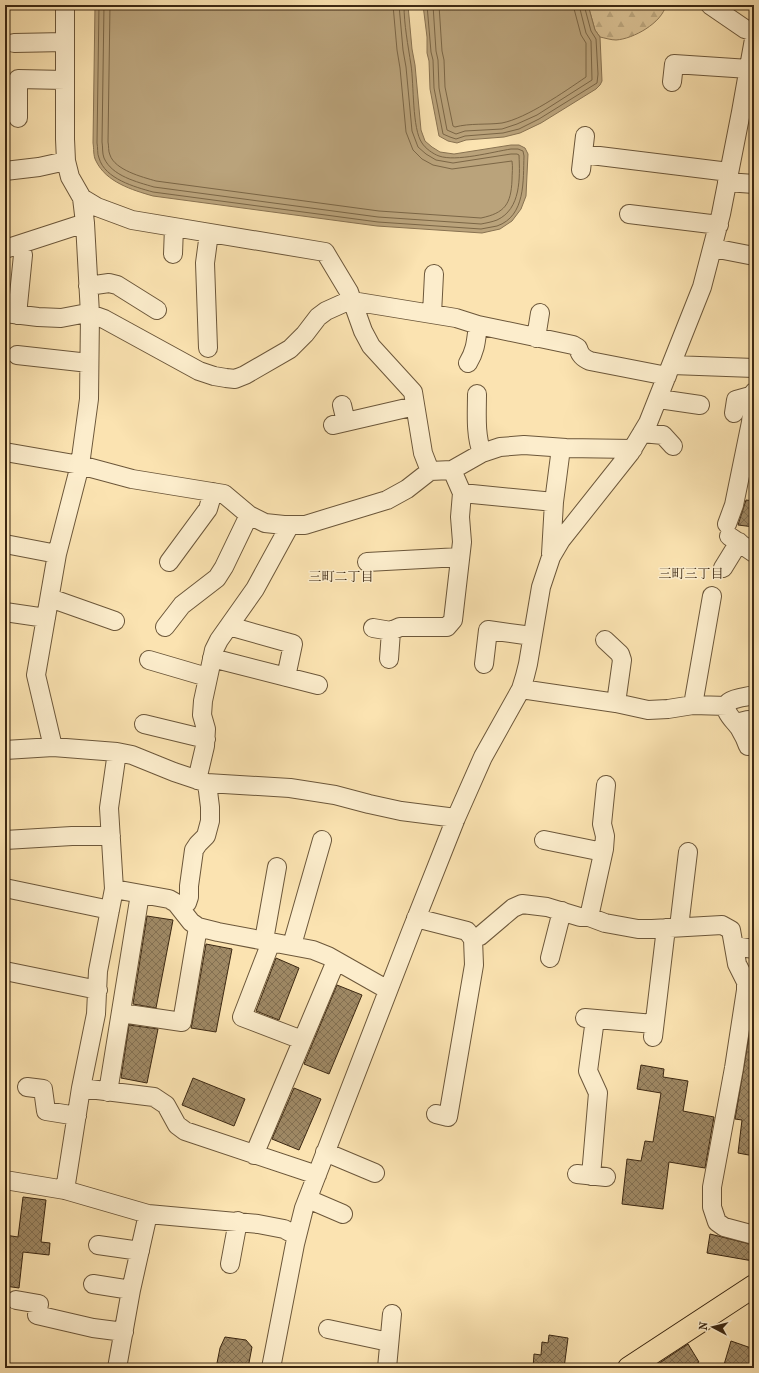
<svg xmlns="http://www.w3.org/2000/svg" width="759" height="1373" font-family="'IM FELL French Canon','Noto Serif JP',serif">
  <defs>
    <pattern id="forest-firs" width="22" height="20" patternUnits="userSpaceOnUse"><rect width="22" height="20" fill="#dbc396"/><path d="M5 1l3.5 6h-7zM16 11l3.5 6h-7z" fill="#bda880"/></pattern>
    <pattern id="building-cross-hatch" width="8" height="8" patternUnits="userSpaceOnUse"><rect width="8" height="8" fill="#9f8965"/><path d="M0 0l8 8M0 8l8-8" fill="none" stroke="#837052"/></pattern>
  </defs>
  <rect width="100%" height="100%" fill="#fbe3b1"/>
  <filter id="stains"><feTurbulence type="fractalNoise" baseFrequency=".005" numOctaves="4"/><feColorMatrix values="0 0 0 0 .2 0 0 0 0 .09 0 0 0 0 .02 0 0 0 .5 -.17"/></filter>
  <radialGradient id="worn" r=".72"><stop offset=".6" stop-color="#630" stop-opacity="0"/><stop offset="1" stop-color="#630" stop-opacity=".3"/></radialGradient>
  <path fill="url(#forest-firs)" stroke="#8c7654" d="M588,5h78c-4,18 -33,34 -50,35 -5,0 -11,-2 -16,-3l-5,-7z"/>
  <path fill="#baa37b" stroke="#887251" d="M95,5h313l4,44 3,16 6,65 4,11 7,6 8,5 14,2 57,-9h8l6,3 3,6 -2,42 -5,13 -9,12 -12,8 -18,4 -105,-7 -224,-30c-21,-6 -47,-14 -57,-35 -3,-5 -2,-13 -3,-18z
    M423,5h165l7,25 5,7 2,44 -2,4 -4,4 -55,34 -21,10 -16,4 -38,3 -9,3 -9,-2 -9,-5 -9,-47 -1,-28 -2,-8v-16z"/>
  <g fill="none" stroke-linecap="round" stroke-linejoin="round">
    <path stroke="#7b6646" stroke-width="1" d="M99,5l-2,138c1,4 0,11 2,15 6,21 36,29 54,34l225,30 103,7c5,-1 11,-2 16,-3 29,-10 26,-46 27,-70l-1,-5 -5,-2h-7c-19,3 -55,13 -72,7 -6,-2 -14,-8 -17,-13 -10,-14 -8,-59 -11,-78 -3,-20 -7,-40 -7,-60
      M104,5l-2,137c1,5 0,11 2,16 8,18 33,24 50,29l224,30 103,7c5,-1 11,-2 16,-4 24,-11 23,-42 22,-65l-2,-1h-6l-58,9 -17,-3 -10,-6 -8,-7 -6,-16 -6,-64 -3,-17 -4,-45
      M110,5l-2,137c1,4 0,9 2,13 5,15 32,22 46,26l223,30 102,7c24,-5 30,-14 31,-38 0,-6 1,-13 0,-19l-60,8 -19,-4 -11,-6 -9,-9 -7,-18 -6,-64 -3,-18 -4,-45
      M427,5l4,47 2,8 1,28 9,46 7,3 6,2 9,-3 38,-3 16,-4 20,-10 58,-36 1,-9 -2,-35 -5,-8 -7,-26
      M433,5l3,46 2,9 1,28 8,42 9,4 9,-3 37,-2 15,-5 20,-9 55,-35 -1,-39 -5,-8 -7,-28
      M439,5l3,46 2,9 1,27 8,39 2,1c15,-4 31,-2 47,-4 25,-5 62,-31 84,-46v-34l-5,-8 -8,-30"/>
  </g>
  <path fill="url(#building-cross-hatch)" stroke="#3c2812" d="M746,500l8,1v26l-16,-2z
    M147,916l26,4 -17,88 -23,-4z
    M206,944l26,5 -16,83 -25,-4 1,-4z
    M276,958l23,10 -20,52 -23,-9z
    M337,985l25,10 -33,79 -25,-10z
    M129,1025l29,4 -11,54 -26,-5z
    M750,1030h4v126l-16,-3 4,-33 -7,-1z
    M641,1065l23,4 -1,8 25,4 -5,30 31,6 -9,51 -36,-6 -6,47 -41,-5 5,-45 14,2 4,-20 8,1 8,-49 -24,-4z
    M193,1078l52,21 -11,27 -52,-21z
    M294,1088l27,11 -22,51 -27,-11z
    M23,1197l23,3 -5,42 9,1 -1,12 -26,-3 -4,36 -14,-2v-51l13,2z
    M710,1234l44,11 -1,16 -46,-8z
    M549,1335l19,3 -4,30h-31l1,-14 7,1 1,-13 6,1z
    M225,1337l21,3 6,7 -4,21h-32l4,-20z
    M731,1341l23,8v19h-31z
    M688,1344l11,18 -9,6h-38z"/>
  <g fill="none" stroke-linecap="round" stroke-linejoin="round">
    <defs>
      <path id="minor" d="M710,5l35,24 9,3
        M14,43l51,-1
        M672,82l2,-18 75,5
        M18,118v-39l47,1
        M583,154l146,18
        M581,170l4,-34
        M5,171l34,-4 27,-6
        M727,182l27,2
        M82,198l15,9 35,13 193,32 24,40 14,39 8,15 42,46 10,61 7,18
        M629,214l90,11
        M713,248l41,8
        M5,249l80,-26
        M173,254l1,-27
        M88,286l21,-3 8,2 40,25
        M5,313l33,4 23,1 21,-4h8l14,5 95,52 15,5 12,2 9,1 10,-4 45,-26 15,-15 13,-17 8,-6 20,-9 6,-1 104,17 22,7 95,20 5,3c2,7 5,10 12,13l77,15
        M432,314l2,-40
        M17,315l6,-60 -3,-10
        M536,338l4,-25
        M208,348l-3,-85 4,-30
        M17,355l72,8
        M468,363c8,-13 8,-23 10,-38
        M672,365l82,3
        M477,394c0,19 -2,40 5,59
        M659,399l41,6
        M342,405l4,17
        M734,413l2,-13 18,-5
        M333,425l82,-19
        M642,433l21,2 10,11
        M5,452l75,13 52,14 92,15 25,21 16,8 19,2h21l82,-25 20,-11 23,-18 22,-1 30,-17 18,-6 24,-2 42,3 67,1
        M462,493l92,9
        M727,524l7,-19 17,-83 3,-30
        M729,536l25,17
        M5,544l52,10
        M551,554l3,-52 7,-54
        M169,562l39,-53 5,-17
        M367,562l93,-5
        M723,568l16,-26
        M50,598l65,23
        M5,612l41,6
        M229,626l64,18 -7,33
        M165,627l17,-22 35,-27 7,-11 25,-52
        M373,628l18,3 9,-4h47l6,-7 9,-78 -2,-25 2,-24 -10,-23
        M605,640l15,14 2,6 -6,43
        M212,658l106,27
        M389,659l2,-28
        M149,660l58,17
        M484,664l4,-34 44,6
        M521,689l95,14 32,7 20,-1 25,-4 34,1
        M693,705l19,-109
        M736,723l12,-3 6,2
        M144,724l62,15
        M748,746c-2,-6 -5,-12 -8,-17 -4,-7 -20,-19 -11,-27 6,-5 18,-5 25,-7
        M53,747l-17,-72 21,-121 23,-89 9,-66 1,-85 -5,-91 -3,-25 -12,-21 -4,-16 -1,-22v-134
        M5,750l48,-3 64,5 -8,56 5,81 -16,82 -2,43 -15,74 -16,102
        M117,752l15,3 42,17 33,11 83,5 45,7 34,9 32,7 55,7
        M197,780l8,-34 1,-17 -4,-14 1,-14 11,-51 5,-10 36,-51 35,-64
        M5,840l67,-4h39
        M544,840l59,12
        M5,888l105,22
        M114,889l55,10 7,4 15,19 7,5 20,5 95,18 15,6 60,34
        M181,907l6,-4 2,-6v-11l5,-36 4,-6 8,-8 4,-15v-14l-3,-24
        M589,917l15,-68 1,-13 -3,-12 4,-39
        M416,918l51,13 6,8 1,26 -26,152 -12,-3
        M679,927l9,-75
        M473,939l7,-3 33,-28 9,-4 25,3 33,10h9l16,6 33,6h14l70,-4 9,5 6,34 9,18v8l-12,78 -22,119v20l5,15 7,5 30,8
        M264,940l13,-73
        M271,942l-29,75 60,23
        M292,945l30,-105
        M734,946l20,3
        M550,958l12,-47
        M5,971l93,19
        M121,1013l61,9 16,-95
        M585,1018l69,6
        M653,1037l13,-109
        M27,1087l16,2 3,22 31,5
        M81,1088l73,9 12,8 11,20 8,6 132,44
        M108,1092l32,-198
        M325,1152l50,21
        M254,1155l82,-194
        M577,1174l29,3
        M591,1176l7,-83 -10,-22 7,-52
        M5,1180l60,10 83,24 110,10 26,5 13,7
        M308,1199l35,15
        M98,1245l42,6
        M230,1264l8,-43
        M93,1284l38,6
        M16,1300l23,4 -2,11 56,13 31,4
        M328,1329l61,13
        M117,1368l14,-78 17,-76
        M271,1368l24,-124 9,-36 7,-18 99,-256 46,-116 27,-61 38,-68 4,-13 3,-12 13,-77 10,-30 10,-17 69,-87 18,-30 54,-136 19,-73 20,-102 13,-73
        M387,1368l5,-54"/>
      <path id="major" d="M629,1368l125,-82"/>
    </defs>
    <use href="#minor" stroke="#6c573a" stroke-width="20"/>
    <use href="#major" stroke="#3c2812" stroke-width="24"/>
    <use href="#minor" stroke="#fcedcc" stroke-width="18"/>
    <use href="#major" stroke="#fbe3b1" stroke-width="22"/>
  </g>
  <g text-anchor="middle" dominant-baseline="central" stroke-width="3" stroke-linejoin="round" paint-order="stroke">
    <g font-size="13" fill="#3c2812" stroke="#fcedcc">
      <text x="691" y="573">三町三丁目</text>
      <text x="341" y="576">三町二丁目</text>
    </g>
  </g>
  <rect width="759" height="1373" fill="none" stroke="#fbe3b1" stroke-width="20"/>
  <rect x="6" y="6" width="747" height="1361" fill="none" stroke="#3c2812" stroke-width="2"/>
  <rect x="10" y="10" width="739" height="1353" fill="none" stroke="#3c2812"/>
  <g transform="translate(713 1327) rotate(277)" stroke="#fcedcc" stroke-width="3" paint-order="stroke">
  <path d="M0-3L7 15L0 10L-7 15Z" fill="#3c2812"/>
  <text y="-6" font-size="11" font-weight="bold" text-anchor="middle" fill="#3c2812">N</text>
  </g>
  <rect width="100%" height="100%" filter="url(#stains)"/>
  <rect width="100%" height="100%" fill="url(#worn)"/>
</svg>
